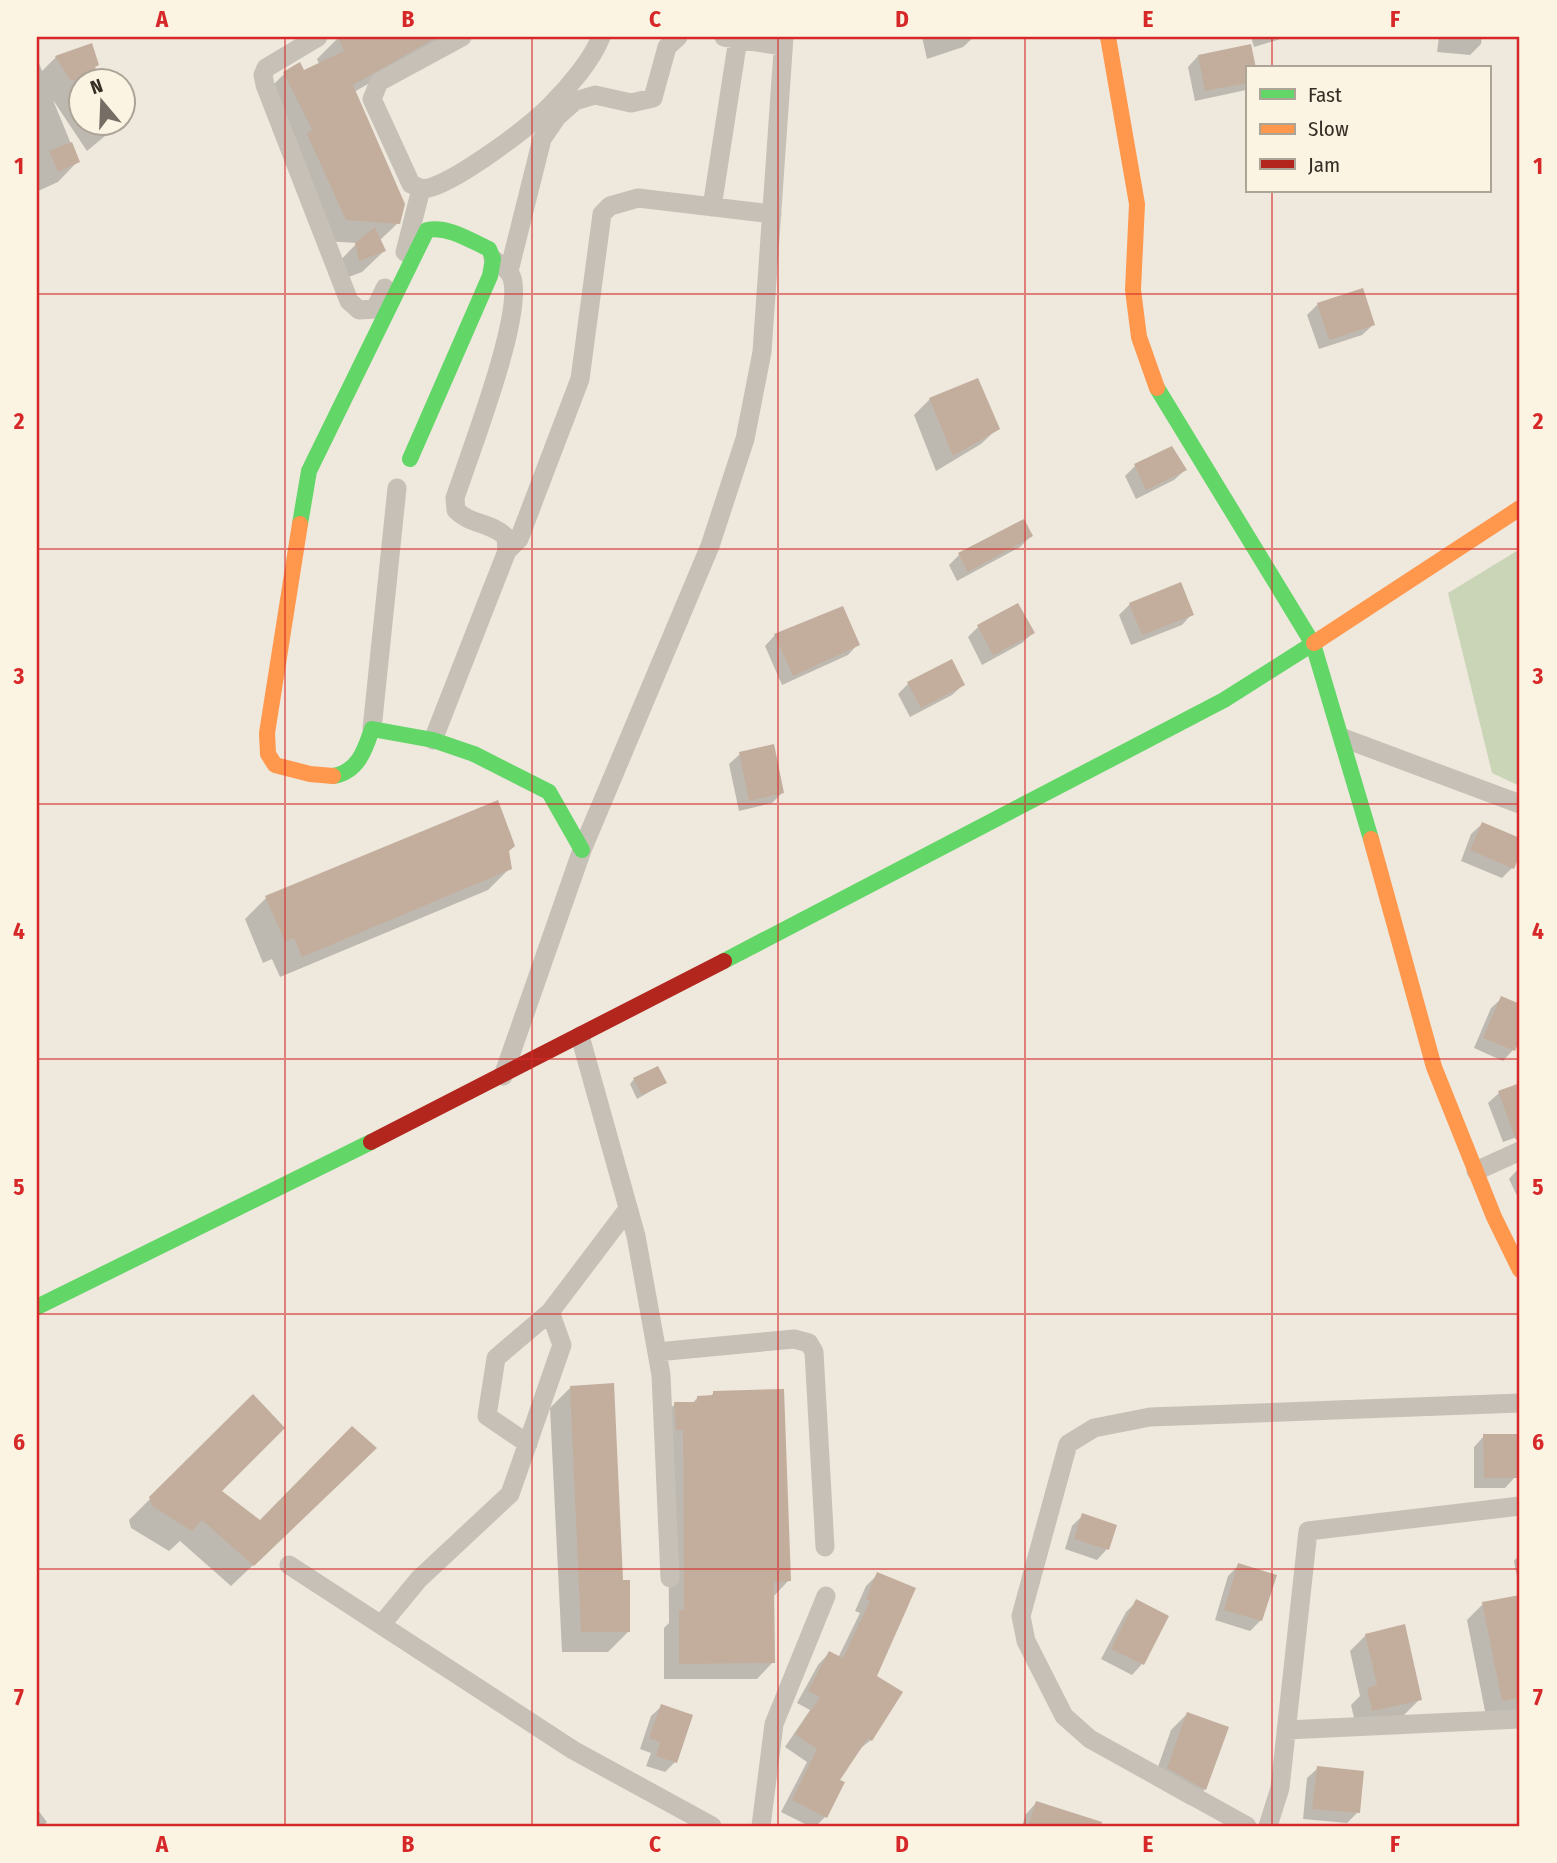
<svg xmlns="http://www.w3.org/2000/svg" width="1557" height="1863" font-family="'Fira Sans Condensed',sans-serif">
  <rect width="100%" height="100%" fill="#eee8dd"/>
  <path fill="#cad4b6" d="M1520,549v237l-28,-13 -44,-180z"/>
  <path fill="#0003" d="M339,37h121l-27,10 -79,45 44,131 -19,18 5,10 -22,21 -24,9 -4,-14 23,-24 -33,-2 -61,-146 22,-22 18,-1 16,-8 -2,-5z
    M922,37h52l-11,10 -36,12z
    M1251,37h36l-33,10z
    M1439,37h43l-1,7 -11,11 -33,-3z
    M1250,46l5,22h-8l-1,22 -51,11 -7,-34 10,-11z
    M56,57l37,11 5,12h-18v42h28l3,9 -24,20 -34,-51 25,61 -20,21 -20,9 -1,-133 5,13z
    M1318,304l55,21 -11,10 -43,14 -12,-34z
    M930,399l68,29 -17,16 -45,27 -22,-56z
    M1135,466l50,4 -11,10 -38,19 -11,-23z
    M1031,536l-11,11 -63,34 -8,-16 10,-10z
    M1130,604l62,10 -10,11 -51,20 -12,-30z
    M978,627l55,6 -11,10 -40,22 -14,-28z
    M775,635l83,9 -10,11 -66,30 -17,-39z
    M908,684l55,1 -11,10 -42,22 -12,-23z
    M740,754l42,39 -10,10 -33,8 -10,-47z
    M1482,824l38,16v10l-8,18 -10,10 -41,-17 10,-27z
    M507,852l3,16 -22,22 -208,87 -8,-18 -9,4 -18,-44 21,-21z
    M1502,998l18,8v28l-7,16 -10,11 -29,-13 17,-40z
    M634,1079l31,4 -28,16 -7,-15z
    M1520,1085v51l-17,6 -15,-39 11,-10z
    M1519,1168h1v34l-11,-23z
    M570,1388l52,194 7,49 -21,21h-46l-12,-244z
    M714,1393l75,187 -16,17v65l-16,17h-93v-51l5,-5 -1,-178 -9,-25 16,-16h17l5,-6 12,-1z
    M253,1396l-33,95 40,31 93,-52 -122,116 -51,-45 -11,10 -38,-23 -2,-8z
    M1484,1436l31,41 -10,11h-31v-41z
    M1083,1515l24,34 -10,11 -32,-11 7,-23z
    M1520,1554v39l-6,-32z
    M1239,1565l22,55 -11,11 -35,-11 13,-44z
    M878,1574l-7,166 -14,11 -20,29 -12,37 -9,9h-7l-28,-14 26,-50 -22,-15 25,-37 -13,-7 21,-38 11,-12 9,5 22,-45 -5,-2 11,-25z
    M1518,1597l2,113 -34,6 -19,-96 16,-16z
    M1136,1602l30,15 -24,47 -10,11 -31,-16 25,-47z
    M1366,1635l54,64 -16,16 -48,11 -5,-21 9,-9 -10,-45z
    M662,1706l13,56 -10,10 -19,-6 5,-13 -11,-4 11,-33z
    M1187,1714l18,75 -16,16 -37,-21 19,-54z
    M1318,1768l40,44 -11,11 -44,-4 4,-41z
    M1036,1803l42,13 -3,10h-53l4,-12z
    M37,1809l10,13 -4,4h-6z"/>
  <path fill="#c3ae9d" d="M338,37h99l-84,48 52,119 -5,20 -54,-4 -39,-86 5,-5 -29,-57 17,-10 4,8 40,-19z
    M92,43l7,22 -4,2 5,13h-30l-15,-24z
    M1251,44l5,24h-9v15l-42,8 -7,-36z
    M72,142l8,20 -22,10 -9,-21z
    M375,227l11,24 -27,10 -4,-18z
    M1363,288l12,37 -46,15 -12,-37z
    M978,378l22,51 -47,27 -24,-58z
    M1172,446l15,24 -41,20 -12,-26z
    M1024,519l9,17 -65,36 -10,-19z
    M1181,582l13,33 -52,20 -13,-32z
    M1018,603l17,30 -42,22 -16,-30z
    M843,606l17,39 -67,31 -19,-42z
    M952,659l13,26 -44,23 -14,-26z
    M774,744l10,49 -35,8 -10,-49z
    M498,800l17,46 -6,5 3,18 -210,88 -8,-19 -9,4 -20,-46z
    M1482,822l38,16v16l-6,15 -44,-19z
    M1501,996l19,8v35l-5,12 -32,-13z
    M658,1066l9,17 -25,12 -9,-17z
    M1520,1083v56l-4,1 -18,-49z
    M614,1383l9,197h7v52h-49l-11,-246z
    M784,1389l7,192 -17,1 1,81 -96,1v-54h5l-1,-180h-7l-2,-28h23v-6l16,-1v-4z
    M253,1394l32,34 -63,63 38,29 92,-94 25,22 -123,118 -52,-46 -10,11 -40,-25 -3,-9z
    M1483,1434h34v44h-33z
    M1082,1513l35,12 -8,25 -35,-11z
    M1238,1563l39,12 -15,46 -38,-11z
    M877,1572l39,16 -39,88 26,16 -31,49 -4,-3 -28,42 5,2 -18,36 -35,-18 25,-51 -22,-15 25,-37 -12,-6 21,-40 14,7 27,-57 -4,-2z
    M1520,1595v103l-18,3 -20,-99z
    M1136,1599l33,17 -25,49 -33,-16z
    M1405,1624l17,76 -50,11 -5,-23 10,-3 -12,-51z
    M661,1704l32,11 -16,48 -21,-7 4,-14 -11,-4z
    M1187,1712l42,15 -23,63 -39,-22z
    M1317,1766l47,5 -4,42 -48,-4z
    M1036,1801l66,21 -1,4h-73z"/>
  <g fill="none" stroke-linecap="round" stroke-linejoin="round">
    <path stroke="#c6c0b7" stroke-width="19" d="M318,37l-52,31 -3,7 2,10 84,216 10,9 16,-1 10,-21
      M462,37l-83,45 -7,17 39,85c8,4 12,6 21,3 30,-10 95,-58 118,-81 18,-18 42,-46 51,-69
      M724,37l59,9
      M712,207l26,-168
      M405,252l16,-63
      M509,271l33,-132 15,-22 18,-16 20,-6 36,8 22,-5 14,-51 11,-10
      M507,551l12,-12 61,-160 22,-165 8,-8 28,-8 134,16
      M372,729l25,-241
      M1343,738l177,66
      M433,740l74,-189 -1,-14c-15,-15 -36,-12 -50,-27l-1,-12c14,-43 69,-183 57,-220 -3,-9 -12,-13 -19,-19
      M580,1036l56,200 25,139 9,203
      M503,1076l79,-226 128,-304 35,-107 17,-87 22,-315
      M1476,1171l44,-20
      M657,1352l137,-13 15,4 5,9 11,195
      M528,1444l-41,-28 9,-58 54,-46 78,-103
      M289,1565l284,185 139,76
      M381,1625l38,-46 91,-85 52,-149 -12,-33
      M1286,1730l234,-11
      M761,1826l13,-102 52,-128
      M1247,1826l-157,-87 -26,-23 -38,-75 -5,-25 47,-172 26,-16 56,-11 370,-14
      M1268,1826l12,-38 28,-257 212,-25"/>
    <path stroke="#63d668" stroke-width="16" d="M1157,388l156,256 58,195
      M300,524l9,-53 118,-241c22,-4 42,10 62,19l4,10 -3,17 -80,183
      M333,776c25,-4 32,-26 39,-47l61,11 41,14 75,38 33,58
      M724,961l500,-261 90,-57
      M37,1307l334,-165"/>
    <path stroke="#ff974d" stroke-width="16" d="M1108,37l29,167 -4,86 6,47 18,51
      M300,524l-33,209 1,21 7,11 35,9 23,2
      M1314,643l206,-135
      M1371,839l63,228 60,150 26,53"/>
    <path stroke="#b3261e" stroke-width="16" d="M371,1142l353,-181"/>
  </g>
  <path fill="none" stroke="#d62828" stroke-width="2" stroke-opacity="0.55" d="M285,37v1789M532,37v1789M778,37v1789M1025,37v1789M1272,37v31M1272,191v1635M37,294h1483M37,549h1483M37,804h1483M37,1059h1483M37,1314h1483M37,1569h1483"/>
  <rect width="1557" height="1863" fill="none" stroke="#fbf4e3" stroke-width="77"/>
  <rect x="1246" y="66" width="245" height="126" fill="#fbf4e3" stroke="#aca497" stroke-width="2"/>
  <rect x="1260" y="89" width="35" height="10" fill="#63d668" stroke="#aca497" stroke-width="2"/>
  <text x="1308" y="102" font-size="21" fill="#362d25">Fast</text>
  <rect x="1260" y="124" width="35" height="10" fill="#ff974d" stroke="#aca497" stroke-width="2"/>
  <text x="1308" y="136" font-size="21" fill="#362d25">Slow</text>
  <rect x="1260" y="159" width="35" height="10" fill="#b3261e" stroke="#aca497" stroke-width="2"/>
  <text x="1308" y="172" font-size="21" fill="#362d25">Jam</text>
  <g transform="translate(102 102) rotate(341)"><circle r="33" fill="#fbf4e3" stroke="#aca497" stroke-width="2"/>
  <path d="M0-5L12 26L0 18L-12 26Z" fill="#766e65"/>
  <text y="-10" font-size="19" font-weight="bold" text-anchor="middle" fill="#362d25">N</text>
  </g>
  <rect x="38" y="38" width="1480" height="1787" fill="none" stroke="#d62828" stroke-width="2.5"/>
  <g font-size="23" text-anchor="middle" font-weight="bold" fill="#d62828">
    <text x="162" y="27">A</text>
    <text x="408" y="27">B</text>
    <text x="655" y="27">C</text>
    <text x="902" y="27">D</text>
    <text x="1148" y="27">E</text>
    <text x="1395" y="27">F</text>
    <text x="19" y="174">1</text>
    <text x="1538" y="174">1</text>
    <text x="19" y="429">2</text>
    <text x="1538" y="429">2</text>
    <text x="19" y="684">3</text>
    <text x="1538" y="684">3</text>
    <text x="19" y="939">4</text>
    <text x="1538" y="939">4</text>
    <text x="19" y="1195">5</text>
    <text x="1538" y="1195">5</text>
    <text x="19" y="1450">6</text>
    <text x="1538" y="1450">6</text>
    <text x="19" y="1705">7</text>
    <text x="1538" y="1705">7</text>
    <text x="162" y="1852">A</text>
    <text x="408" y="1852">B</text>
    <text x="655" y="1852">C</text>
    <text x="902" y="1852">D</text>
    <text x="1148" y="1852">E</text>
    <text x="1395" y="1852">F</text>
  </g>
</svg>
